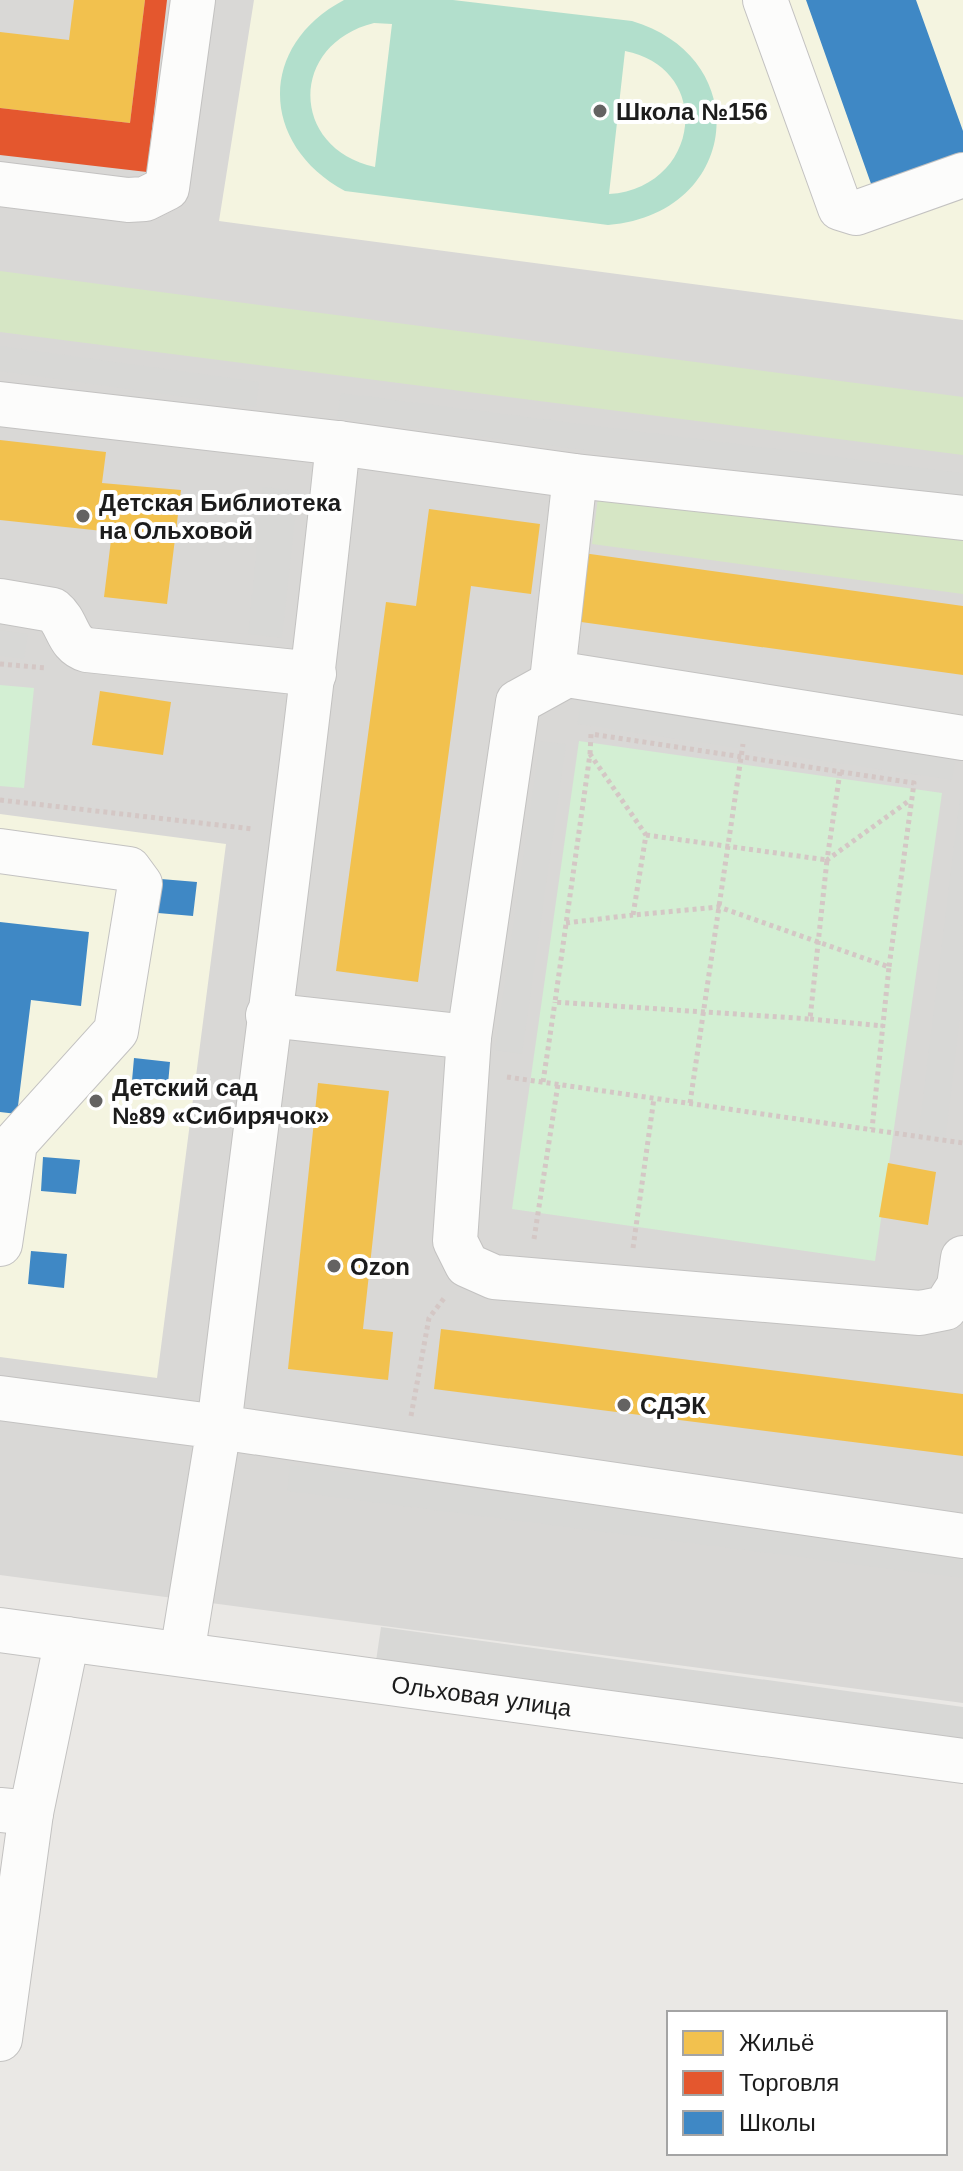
<svg xmlns="http://www.w3.org/2000/svg" width="963" height="2171" font-family="Arial,sans-serif">
  <rect width="100%" height="100%" fill="#eae8e5"/>
  <path fill="#d9d8d6" d="M0,0h963v1703l-963,-128z"/>
  <path fill="#f4f4e0" d="M254,0h709v320l-744,-99z
    M0,814l226,30 -69,534 -157,-21z"/>
  <path fill="#d8d8d6" d="M0,346l259,36 -3,25 -256,-36z
    M341,393l622,80v26l-626,-81z
    M263,487l35,4 -16,147 -34,-4z
    M0,630l28,4 -4,25 -24,-3z
    M582,694l375,56 -5,30 -375,-56z
    M540,741l26,3 -44,310 -27,-4z
    M960,797l3,195 -18,150 -27,-4z
    M290,1465l673,87v26l-676,-87z
    M381,1627l582,80v34l-587,-80z"/>
  <path fill="#d6e6c5" d="M0,271l963,126v58l-963,-123z
    M599,490l364,49v55l-371,-50z"/>
  <path fill="#d3efd3" d="M0,685l34,3 -10,100 -24,-2z
    M579,741l363,52 -67,468 -363,-52z"/>
  <path fill="#b2dfcc" fill-rule="evenodd" d="M344,0h109l179,21c124,37 108,193 -24,204l-263,-34c-85,-46 -88,-145 -1,-191zM374,23l18,1 -17,143c-86,-19 -86,-123 -1,-144zM625,51c90,18 75,137 -16,143z"/>
  <path fill="#f2c14e" d="M74,0h71l-15,123 -130,-15v-76l69,8z
    M0,440l106,12 -4,31 79,7 -14,114 -63,-7 8,-65 -112,-12z
    M429,509l111,15 -9,70 -60,-8 -53,396 -82,-11 50,-369 30,4z
    M583,553l380,53v69l-389,-54z
    M100,691l71,11 -8,53 -71,-10z
    M318,1083l71,8 -26,238 30,3 -5,48 -100,-11z
    M888,1163l48,9 -8,53 -49,-8z
    M441,1329l522,65v62l-529,-67z"/>
  <path fill="#e4572e" d="M145,0h22l-20,172 -147,-17v-47l130,15z"/>
  <path fill="#3f88c5" d="M806,0h110l47,131v32l-88,32z
    M161,879l36,3 -4,34 -35,-3z
    M0,922l89,10 -8,74 -50,-6 -14,114 -17,-2z
    M134,1058l36,4 -3,33 -36,-3z
    M43,1157l37,3 -4,34 -35,-3z
    M31,1251l36,3 -3,34 -36,-4z"/>
  <g fill="none" stroke-linecap="round" stroke-linejoin="round">
    <defs>
      <g id="minor">
        <path d="M765,0l75,208 16,5 107,-38"/>
        <path d="M0,184l128,16 17,-1 22,-11 26,-188"/>
        <path d="M0,404l338,39 237,33 388,42"/>
        <path d="M338,443c-34,329 -80,656 -119,984l744,109"/>
        <path d="M0,601l53,9c16,13 13,34 34,40l227,24"/>
        <path d="M552,681l23,-205"/>
        <path d="M0,851l129,18 11,15 -24,147 -101,112 -15,101"/>
        <path d="M268,1015l201,22 -14,204 12,24 27,12 426,36 25,-5 14,-22 4,-28"/>
        <path d="M469,1037l49,-335 49,-27 396,63"/>
        <path d="M0,1398l219,29 -37,227"/>
        <path id="s1" d="M0,1630l963,131"/>
        <path d="M0,1810l31,3 36,-174"/>
        <path d="M0,2039l31,-226"/>
      </g>
    </defs>
    <use href="#minor" stroke="#c3c2c1" stroke-width="46"/>
    <path stroke="#d4c7c5" stroke-width="5" stroke-dasharray="4 4" stroke-linecap="butt" d="M0,664l47,4
      M590,754l1,-20 323,49 -25,184
      M840,772l-13,88 83,-60
      M0,800l253,29
      M646,835l181,25 -17,159 -255,-17 35,-248 56,81 -13,80 86,-8 170,60 -17,162
      M566,923l67,-8
      M810,1019l73,7
      M507,1077l456,66
      M543,1082l12,-80
      M690,1103l53,-359
      M534,1239l24,-155
      M633,1248l21,-150
      M411,1416l18,-98 16,-21"/>
    <use href="#minor" stroke="#fcfcfb" stroke-width="44"/>
  </g>
  <g fill="#646362" stroke="#fff" stroke-width="3">
    <circle cx="600" cy="111" r="8"/>
    <circle cx="83" cy="516" r="8"/>
    <circle cx="96" cy="1101" r="8"/>
    <circle cx="334" cy="1266" r="8"/>
    <circle cx="624" cy="1405" r="8"/>
  </g>
  <g text-anchor="middle" dominant-baseline="central" stroke-width="8" stroke-linejoin="round" paint-order="stroke">
    <g font-size="24" font-weight="bold" fill="#1c1c1c" stroke="#fff" text-anchor="start">
      <text x="616" y="111">Школа №156</text>
      <text x="99" y="502">Детская Библиотека<tspan x="99" dy="28">на Ольховой</tspan></text>
      <text x="112" y="1087">Детский сад<tspan x="112" dy="28">№89 «Сибирячок»</tspan></text>
      <text x="350" y="1266">Ozon</text>
      <text x="640" y="1405">СДЭК</text>
    </g>
    <g font-size="24" fill="#1c1c1c" stroke="#fff">
      <text stroke="none"><textPath href="#s1" startOffset="486">Ольховая улица</textPath></text>
    </g>
  </g>
  <rect x="667" y="2011" width="280" height="144" fill="#ffffff" stroke="#a4a4a4" stroke-width="2"/>
  <rect x="683" y="2031" width="40" height="24" fill="#f2c14e" stroke="#a4a4a4" stroke-width="2"/>
  <text x="739" y="2051" font-size="24" fill="#1c1c1c">Жильё</text>
  <rect x="683" y="2071" width="40" height="24" fill="#e4572e" stroke="#a4a4a4" stroke-width="2"/>
  <text x="739" y="2091" font-size="24" fill="#1c1c1c">Торговля</text>
  <rect x="683" y="2111" width="40" height="24" fill="#3f88c5" stroke="#a4a4a4" stroke-width="2"/>
  <text x="739" y="2131" font-size="24" fill="#1c1c1c">Школы</text>
</svg>
